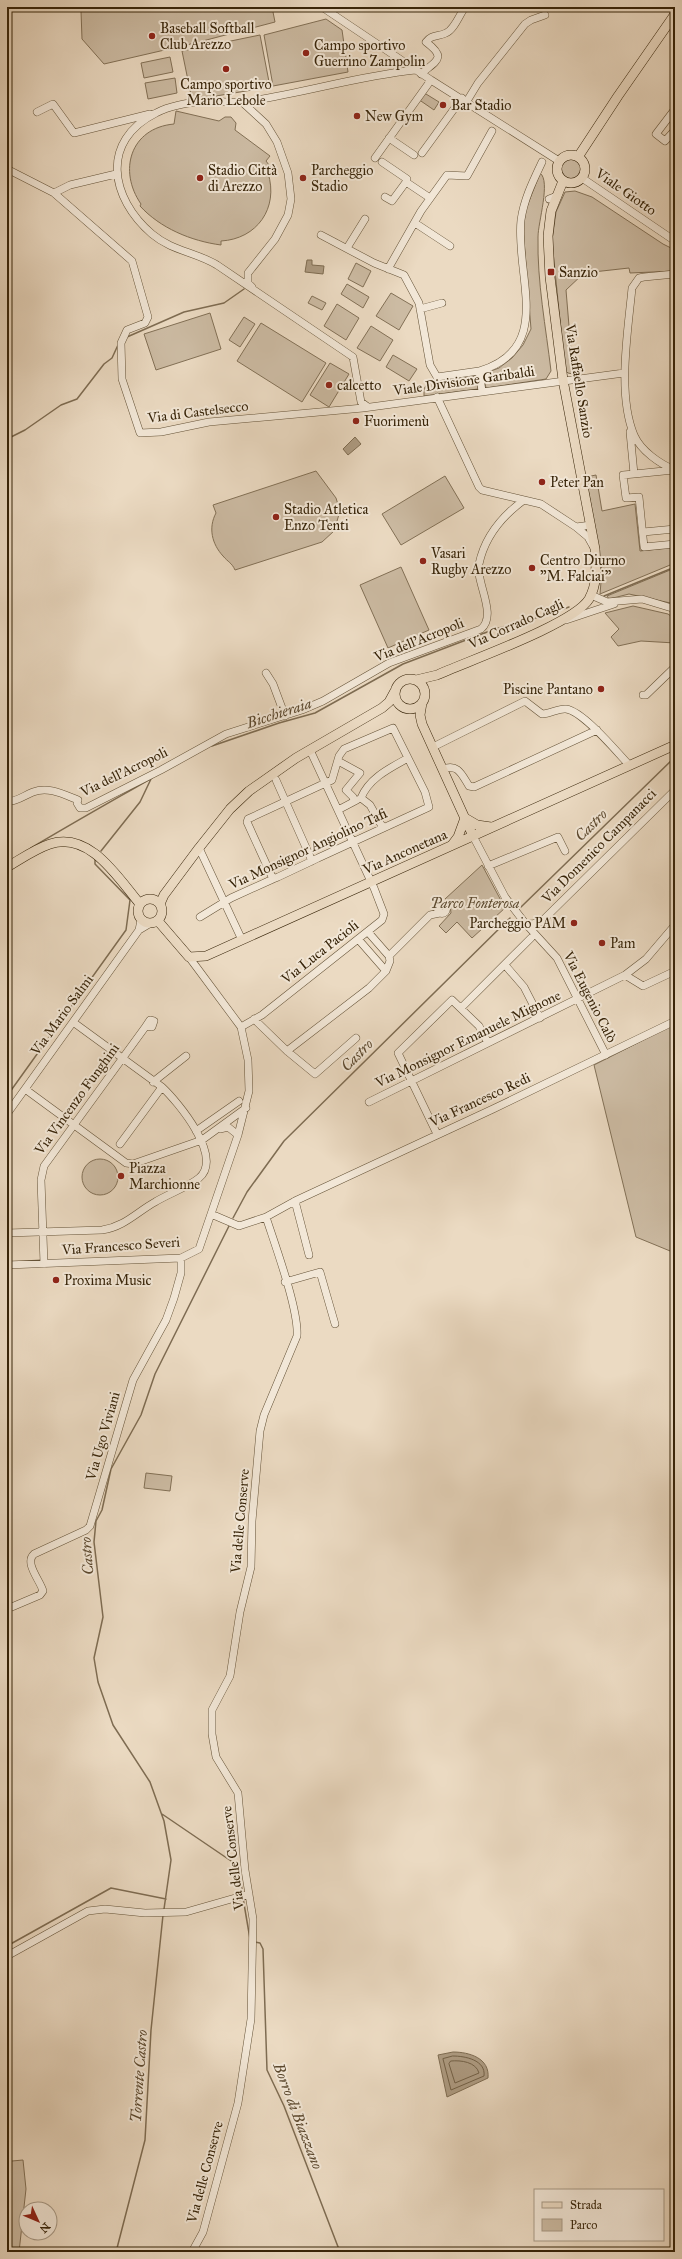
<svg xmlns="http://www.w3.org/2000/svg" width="682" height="2259" font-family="'IM FELL Great Primer',serif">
  <rect width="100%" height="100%" fill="#ebdac2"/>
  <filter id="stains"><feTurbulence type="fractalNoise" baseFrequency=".005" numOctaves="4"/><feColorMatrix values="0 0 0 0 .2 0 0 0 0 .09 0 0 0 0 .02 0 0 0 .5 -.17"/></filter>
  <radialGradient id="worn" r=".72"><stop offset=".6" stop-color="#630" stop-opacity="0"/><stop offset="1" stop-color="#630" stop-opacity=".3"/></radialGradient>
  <path fill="#ccbba3" stroke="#827056" d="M92,7h180l3,15 -80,21 -91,21 -22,-25 -1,-28z
    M326,19l16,11 6,42 -75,14 -9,-51z
    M260,35l10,52 -78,13 -10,-49z
    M170,57l3,15 -29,6 -3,-15z
    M175,78l2,15 -29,6 -3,-16z
    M422,93l4,1 13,8 -5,8 -16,-11z
    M176,111l43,10 6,-4h6l5,6 -1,7 35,26 -4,5 6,8 -4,4c11,35 -11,66 -47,68v4c-30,-4 -61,-17 -81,-39l1,-2c-23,-33 -11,-76 33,-80z
    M561 169a10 10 0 1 1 20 0a10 10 0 1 1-20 0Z
    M540,173c11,8 -2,49 -2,64 -1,45 8,91 13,134l-5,8 -60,9 -3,-14 16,-6 13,-10 11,-13 8,-16 -8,-101 3,-19z
    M575,191l17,6 71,47 12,6v21l-45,2 -1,-5 -45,5 -18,17 7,84 -5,-1 -3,-3 -13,-129 4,-29 9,-20z
    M356,263l15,8 -8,16 -15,-8z
    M347,284l22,13 -6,11 -22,-14z
    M391,293l22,13 -14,24 -23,-14z
    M312,296l14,7 -4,7 -14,-7z
    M337,304l22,14 -13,22 -22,-14z
    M210,313l11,36 -65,21 -12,-36z
    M244,317l11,7 -15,23 -11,-7z
    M261,323l65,40 -24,39 -65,-41z
    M371,326l22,14 -13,21 -23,-13z
    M393,355l24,14 -8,12 -23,-14z
    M330,363l19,11 -20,33 -19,-12z
    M476,376l2,13 -54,7v-7l5,-9 5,2z
    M316,471l20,27 4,13 -6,20 -12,11 -87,28c-3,-7 -7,-8 -12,-14 -11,-12 -15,-28 -7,-43l-3,-8z
    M596,475l6,36 33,-7 5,47 35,-4v16l-75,31 2,-24 -16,-93z
    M445,476l19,32 -63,37 -19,-31z
    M401,567l28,63 -41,18 -28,-63z
    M675,568v36l-46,-10 -20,5 -2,-3z
    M633,606l35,8 7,5v24l-34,-2 -23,5 -7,-9 8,-8 -14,-16z
    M482,865l23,43 -33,30 -15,-16 -11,11 -7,-7 12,-13 -1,-9 -5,-5z
    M675,1024v229l-39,-16 -42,-172z
    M82 1177a18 18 0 1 1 36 0a18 18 0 1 1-36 0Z
    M146,1473l26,3 -2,15 -26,-3z
    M7,2160l5,1 11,-1 3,29 -7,63h-12z"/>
  <path fill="#ae9c83" stroke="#7e6c52" d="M307,260h5v5l12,1 -1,8 -18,-2z
    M355,437l6,7 -13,11 -5,-6z
    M453,2052c16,0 37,6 35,26l-41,19 -9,-42z"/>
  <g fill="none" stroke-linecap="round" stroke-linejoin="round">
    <path stroke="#726046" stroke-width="1" d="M453,2056c12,0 33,4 31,20l-33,14 -8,-31z
      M451,2061c10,-1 25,1 28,12l-24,10 -6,-19z"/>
    <path stroke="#7e6c52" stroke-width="1.5" d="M127,337l57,-25 40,-9 20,-14
      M7,439l18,-9 36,-25 16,-6 27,-35 8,-6 6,-13
      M604,596l71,-29
      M212,746l67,-23 36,-10 88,-49 92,-35 48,-13 26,-9
      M31,848c40,-24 81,-47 121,-70
      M101,851l39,-49 11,-23
      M521,907l154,-150
      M7,1096l119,-166 4,-30 -35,-36v-5
      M233,1218l14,-26 37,-51 226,-223
      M162,1814l75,51 6,29
      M243,1898l7,41
      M164,1909l7,-49 -7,-39 -14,-39 -37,-57 -15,-43 -4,-24 9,-41 -9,-75 2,-21 6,-11 9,-41 30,-54 14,-41 75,-150
      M255,1942l5,1 3,6 4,121 17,36 56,146
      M7,1946l104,-58 55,11
      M116,2252l29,-112 6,-110 12,-115"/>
    <defs>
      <path id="minor" d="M322,7l109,73 128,81
        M421,74c16,-14 26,-16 5,-32 6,-8 12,-5 20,-9 8,-3 14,-19 19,-26
        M467,101l11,-18 47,-59 6,-4 14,-5
        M242,102l24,22 11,18 11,31 3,26 -3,16 -13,24 -27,34v10l4,4
        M675,109l-19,25 9,7 10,-11
        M37,112l16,-8 21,29 76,-19
        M389,138l25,17
        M422,153l40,-55
        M375,158l56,-78
        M382,162l25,17 -1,3
        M7,169l47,24 16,-8 46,-11
        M582,178l93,63
        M54,193l78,68 16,56 -3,6 -18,7 -6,13 1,36 18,54 21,-1 48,-10 154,-14 261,-35
        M385,197l7,4 14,-19 24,16
        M549,199l8,-3
        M415,223l35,23
        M321,235l53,28 30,12 15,28 11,62 7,12 42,-6
        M347,248l18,-29
        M388,269l33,-58 26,-36 20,1 25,-45
        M675,274l-31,3 -5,1 -7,10c-4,43 -15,106 2,147 7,16 26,29 41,35
        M420,309l22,-6
        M482,391l-3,-20c76,-22 36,-95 42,-151 3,-21 12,-39 21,-58
        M437,397l42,90 3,3 42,10
        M368,407l-7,-5 -8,-45 -136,-92c-21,-13 -45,-14 -65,-31 -42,-36 -52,-93 4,-121 15,-8 37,-11 53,-12 12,0 22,2 34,1 58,-8 114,-26 172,-32
        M630,432l4,42 -11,1 3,23 13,-1 5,50 31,-3
        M634,474l40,-4
        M576,527l12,10 5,9
        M643,532l32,-3
        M591,595l16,7 35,-3 33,10
        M566,620l48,-16
        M266,673l7,11 12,32
        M643,695h3l29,-28
        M433,747l92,-46 17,13c9,0 16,-6 24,-5 17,2 51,43 63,56
        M338,761l22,12 -14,17 7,7 1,4
        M443,769c15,-6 19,6 26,17l5,1 123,-57
        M276,780l36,81
        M7,802c11,-1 16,-6 26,-10 15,-6 30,2 45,8l-1,3 3,5h6l75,-38 65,-36 76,-24 21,-9 66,-38 92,-34c17,-14 -6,-48 -2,-65 6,-28 23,-48 45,-64l17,4 35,23 15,-2
        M338,810l19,-10
        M383,828l-13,-23 -9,-7c8,-20 29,-30 47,-40
        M473,836l32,61 20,26 32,35 49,97
        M199,848l43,92
        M488,866l70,-29 7,14
        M437.5 909a4.5 4.5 0 1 1 9 0a4.5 4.5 0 1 1-9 0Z
        M200,917l31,-19 42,-19 5,-2 34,-16 6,-3 111,-51 -4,-15 -32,-64 -49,21 -5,7 -7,24 -84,39 -1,3 26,57
        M525,923l7,1 9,-2 134,-132
        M139,930l10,-6
        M358,939l28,32
        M389,956l41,-41 10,-2
        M505,965l19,22 16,31
        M625,975l18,11 32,-15
        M461,1008l70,-70
        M254,1019l33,32 28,23 41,-36
        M241,1027l21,-12 120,-95 2,-6 -10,-26 -64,-138
        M287,1051l82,-63 17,-17 4,-10 -1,-5 -21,-24
        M153,1082l33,-26
        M25,1089l101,74 7,1 69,-24 44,-32
        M369,1102l256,-127 21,-16 29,-34
        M7,1114l132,-184 2,-10
        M220,1129l8,-2 10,8
        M196,1131l43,-30
        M437,1134l-39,-81 54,-53 27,26 9,17
        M120,1144l42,-57
        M295,1201l14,54
        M211,1214l28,12 27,-9 29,-16 198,-92 182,-88
        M7,1233l95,-3c22,-3 35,-18 53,-28 13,-8 33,-15 44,-24 25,-21 -21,-76 -37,-91l-89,-65
        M44,1264l-3,-84 3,-14 102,-140 6,1 2,-6 -4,-1 -4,6
        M7,1265l174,-7 18,-9 39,-114 11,-44 -1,-31 -7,-33 -52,-70
        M285,1282l35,-10 15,52
        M7,1609l33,-14 3,-4c-3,-11 -19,-28 -9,-37l52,-24 4,-4 43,-146 33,-60 8,-22 7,-25v-15
        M7,1956l81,-45 17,-2 40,4 41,-1 63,-18
        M192,2252l11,-20 35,-129 13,-84 2,-100 -8,-49 -7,-77 -22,-36 -4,-23v-24l18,-34 10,-64 11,-45 1,-46 8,-90 4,-16 33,-79c2,-26 -22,-91 -31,-119"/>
      <path id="major" d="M557 169a14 14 0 1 1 28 0a14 14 0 1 1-28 0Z
        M578,157l40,-61 57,-82
        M395 694a15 15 0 1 1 30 0a15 15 0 1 1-30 0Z
        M416,680l21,-5c31,-14 137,-51 152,-76 9,-16 7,-33 6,-50l-32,-169 -13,-103 -2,-41 3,-25 12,-30
        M422,703l-2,12 2,9 51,112
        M465,818l12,7 14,2
        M452,845l6,-8 7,-19
        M7,867c14,-8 28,-18 43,-23 40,-13 68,34 90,60
        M138 911a12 12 0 1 1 24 0a12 12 0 1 1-24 0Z
        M160,904l4,-9 35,-47 31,-39 19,-18 47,-33 86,-50 7,-6 6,-11
        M158,921l31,36 17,-1 469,-211"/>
    </defs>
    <use href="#minor" stroke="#645237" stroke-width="8"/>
    <use href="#major" stroke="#372409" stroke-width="10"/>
    <use href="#minor" stroke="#f2e7d7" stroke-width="7"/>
    <use href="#major" stroke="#ebdac2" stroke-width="9"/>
  </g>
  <g fill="#8f2418" stroke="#f2e7d7" stroke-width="1.5">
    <circle cx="152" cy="36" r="4"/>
    <circle cx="306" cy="53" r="4"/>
    <circle cx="226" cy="69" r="4"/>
    <circle cx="443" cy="105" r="4"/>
    <circle cx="357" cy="116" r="4"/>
    <circle cx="200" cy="178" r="4"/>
    <circle cx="303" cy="178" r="4"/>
    <rect x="547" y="268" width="8" height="8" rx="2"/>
    <circle cx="329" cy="385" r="4"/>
    <circle cx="356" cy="421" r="4"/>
    <circle cx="542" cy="482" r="4"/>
    <circle cx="276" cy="517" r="4"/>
    <circle cx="423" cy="561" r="4"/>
    <circle cx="532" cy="568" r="4"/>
    <circle cx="601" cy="689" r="4"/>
    <circle cx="574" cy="923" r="4"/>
    <circle cx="602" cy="943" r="4"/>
    <circle cx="121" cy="1176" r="4"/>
    <circle cx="56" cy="1280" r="4"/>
  </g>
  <g text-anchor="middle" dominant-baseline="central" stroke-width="4" stroke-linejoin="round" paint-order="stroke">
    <g font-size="14" fill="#372409" stroke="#f2e7d7" text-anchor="start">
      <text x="160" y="28">Baseball Softball<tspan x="160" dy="16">Club Arezzo</tspan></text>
      <text x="314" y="45">Campo sportivo<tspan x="314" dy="16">Guerrino Zampolin</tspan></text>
      <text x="226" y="84" text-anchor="middle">Campo sportivo<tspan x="226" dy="16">Mario Lebole</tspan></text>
      <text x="451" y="105">Bar Stadio</text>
      <text x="365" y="116">New Gym</text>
      <text x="208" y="170">Stadio Città<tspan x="208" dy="16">di Arezzo</tspan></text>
      <text x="311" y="170">Parcheggio<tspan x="311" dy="16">Stadio</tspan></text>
      <text x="559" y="272">Sanzio</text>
      <text x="337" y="385">calcetto</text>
      <text x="364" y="421">Fuorimenù</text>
      <text x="550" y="482">Peter Pan</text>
      <text x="284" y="509">Stadio Atletica<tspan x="284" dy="16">Enzo Tenti</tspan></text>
      <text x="431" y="553">Vasari<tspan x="431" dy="16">Rugby Arezzo</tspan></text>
      <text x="540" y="560">Centro Diurno<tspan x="540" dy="16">"M. Falciai"</tspan></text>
      <text x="593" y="689" text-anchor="end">Piscine Pantano</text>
      <text x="566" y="923" text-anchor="end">Parcheggio PAM</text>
      <text x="610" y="943">Pam</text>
      <text x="129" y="1168">Piazza<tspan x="129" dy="16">Marchionne</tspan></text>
      <text x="64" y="1280">Proxima Music</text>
    </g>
    <g font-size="14" fill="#372409" stroke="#f2e7d7">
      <text transform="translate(626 192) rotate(35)">Viale Giotto</text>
      <text transform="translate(464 381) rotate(-8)">Viale Divisione Garibaldi</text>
      <text transform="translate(579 381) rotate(81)">Via Raffaello Sanzio</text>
      <text transform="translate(198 412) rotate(-7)">Via di Castelsecco</text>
      <text transform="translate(516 624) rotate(-24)">Via Corrado Cagli</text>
      <text transform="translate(419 640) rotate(-22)">Via dell'Acropoli</text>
      <text transform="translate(124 772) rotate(-26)">Via dell'Acropoli</text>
      <text transform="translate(599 846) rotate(-45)">Via Domenico Campanacci</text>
      <text transform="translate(308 849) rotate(-25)">Via Monsignor Angiolino Tafi</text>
      <text transform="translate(405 852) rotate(-24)">Via Anconetana</text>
      <text transform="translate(320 952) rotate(-38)">Via Luca Pacioli</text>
      <text transform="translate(590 997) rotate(63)">Via Eugenio Calò</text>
      <text transform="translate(62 1015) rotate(-54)">Via Mario Salmi</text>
      <text transform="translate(468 1039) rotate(-26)">Via Monsignor Emanuele Mignone</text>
      <text transform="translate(77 1099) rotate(-54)">Via Vincenzo Funghini</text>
      <text transform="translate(480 1100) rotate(-25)">Via Francesco Redi</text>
      <text transform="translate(121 1246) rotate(-4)">Via Francesco Severi</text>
      <text transform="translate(103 1436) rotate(-74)">Via Ugo Viviani</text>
      <text transform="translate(240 1521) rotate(-85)">Via delle Conserve</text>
      <text transform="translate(233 1858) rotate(-97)">Via delle Conserve</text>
      <text transform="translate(205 2172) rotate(-75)">Via delle Conserve</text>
    </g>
    <g font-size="14" font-style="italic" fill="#5c4a30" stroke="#f2e7d7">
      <text x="475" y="903">Parco Fonterosa</text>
    </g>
    <g font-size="15" font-style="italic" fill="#5b482e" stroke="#f2e7d7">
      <text transform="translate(279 713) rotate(-18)">Bicchieraia</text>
      <text transform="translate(591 825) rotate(-44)">Castro</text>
      <text transform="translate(357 1055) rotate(-45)">Castro</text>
      <text transform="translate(87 1556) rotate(-94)">Castro</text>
      <text transform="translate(139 2076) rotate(-86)">Torrente Castro</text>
      <text transform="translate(298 2116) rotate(69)">Borro di Biazzano</text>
    </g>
  </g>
  <rect width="682" height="2259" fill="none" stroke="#ebdac2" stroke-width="24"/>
  <rect x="8" y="8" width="666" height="2243" fill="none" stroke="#372409" stroke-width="2"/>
  <rect x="12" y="12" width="658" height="2235" fill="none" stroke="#372409"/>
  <rect x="534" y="2189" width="130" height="52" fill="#f2e7d7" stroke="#a79985"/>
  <rect x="542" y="2202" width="20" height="6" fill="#ebdac2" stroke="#a79985"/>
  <text x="570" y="2209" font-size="12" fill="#372409">Strada</text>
  <rect x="542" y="2219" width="20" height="12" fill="#ccbba3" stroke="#a79985"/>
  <text x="570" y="2229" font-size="12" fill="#372409">Parco</text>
  <g transform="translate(38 2221) rotate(134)"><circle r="19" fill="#f2e7d7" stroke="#a79985"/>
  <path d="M0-3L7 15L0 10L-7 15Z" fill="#8f2418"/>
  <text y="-6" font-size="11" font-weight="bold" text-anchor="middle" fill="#372409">N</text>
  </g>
  <rect width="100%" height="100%" filter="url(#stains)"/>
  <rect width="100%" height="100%" fill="url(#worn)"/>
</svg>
